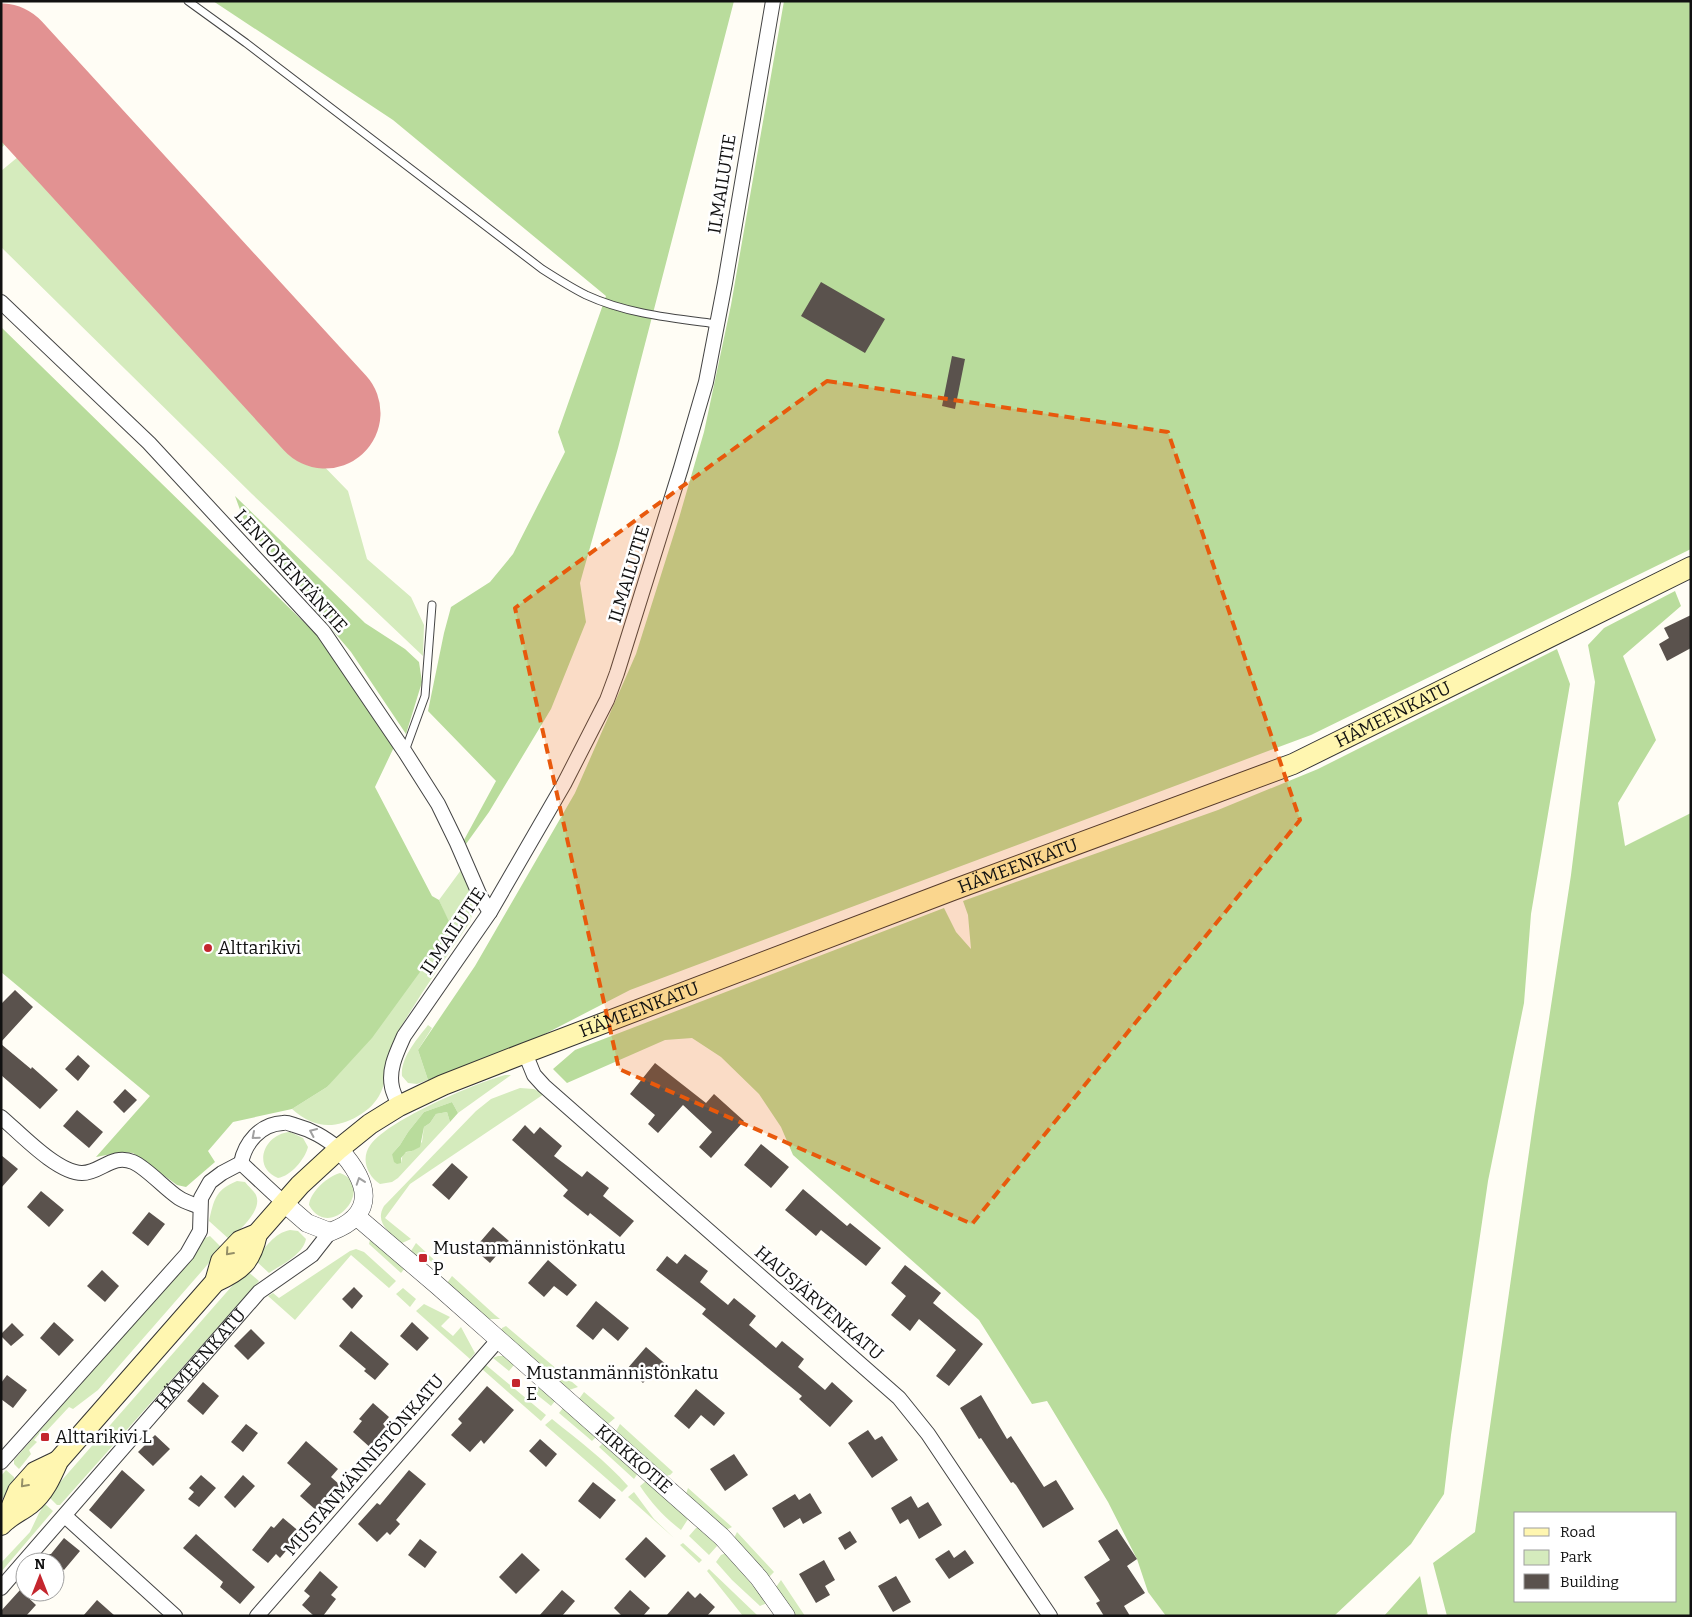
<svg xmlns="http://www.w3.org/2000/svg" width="1692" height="1617" font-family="Bitter,serif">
  <rect width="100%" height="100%" fill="#fffdf5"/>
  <path fill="#d5ebbd" d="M1,111l20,20 -20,17z
    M30,147l245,269 73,75 19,68 44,38 13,28 -1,31 -171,-162 -251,-247v-76z
    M461,870c8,15 16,34 9,52 -24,35 -49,71 -71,108 -12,21 -9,42 -18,62 -5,11 -13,18 -23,24 -24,14 -45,12 -66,-7l35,-22 124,-159 -12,-28z
    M428,1025l4,3 -14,22 10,30 -11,4 -9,-1 -6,-7c-2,-18 16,-38 26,-51z
    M505,1075h6l-53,38 -6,-11 -28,10 -16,20 -8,13 -8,9 9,9 2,-10 9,-2 10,-9 2,-15 6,-4 6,-9 11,-2 3,10 -52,56 -6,4 -12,2c-13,-8 -20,-26 -9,-40 20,-25 102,-60 134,-69z
    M520,1088l14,1 10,5 -134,90 -25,34 26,21 -9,4c-12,-10 -28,-20 -18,-37l92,-95 15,-12z
    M290,1132l13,6 5,9c-3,12 -17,29 -30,31 -26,-10 -15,-44 12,-46z
    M340,1173c37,14 -10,70 -31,32 1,-13 19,-29 31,-32z
    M237,1181l8,1c3,4 9,9 11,13 7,16 -17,34 -26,45l-21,-19c5,-21 6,-31 28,-40z
    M290,1230l8,1 8,8c-3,16 -25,26 -37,34l-14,-13c10,-12 19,-27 35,-30z
    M210,1236l12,12 -124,142 -25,19 -4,-2 -27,29 -3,-2 -5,6 3,2 -8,8 2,4 -12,15 -5,-5v-4l179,-204 12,-18z
    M370,1240l6,4 29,24 -4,5 -32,-29z
    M416,1243l28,26 -2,2 -22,-19 -3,5 -6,-6z
    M356,1249l8,3 32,29 -7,7 -38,-33 -56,65 -27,-24 5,-3 6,5 71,-47z
    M246,1270l13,11 -199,224h-3l-9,-9z
    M452,1276l43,39 5,4h-12l-41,-36z
    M403,1288l13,11 -6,8 -14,-13z
    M424,1304l26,13 -9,9 12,10 8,-9 14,26 -5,6 -54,-48z
    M506,1326l72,61 -9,3 -68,-59 1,-3z
    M498,1356h6l10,9 -5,6 -16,-13z
    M486,1365l60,50 -5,6 -59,-52z
    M536,1384l19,17 -4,5 -20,-16z
    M584,1392l31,26 -7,6 -29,-25z
    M563,1408l33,29 -4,4 -33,-28z
    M552,1419c26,21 54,42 76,67l-6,6 -77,-67z
    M620,1424l53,48 -3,3 -4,1 -50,-45z
    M603,1443l35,30 -4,6 -35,-32z
    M6,1470l8,7v8l-13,15v-24z
    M646,1481l42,38 -7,11c-18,-14 -28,-25 -41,-44z
    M688,1488l44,39 -6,3 -40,-36z
    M634,1492l20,27 20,19 -46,-41z
    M45,1504l8,7 -52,61v-9l29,-31 9,-19z
    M696,1528h3l17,16 1,2 -8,9 -20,-19z
    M737,1532l37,40 -5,5 -35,-39z
    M683,1543l19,17 -3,3 -19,-18z
    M726,1553l41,50 -7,3 -28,-26 -16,-18 5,-7z
    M709,1569l48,46 -14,1 -36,-45z
    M781,1580l24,36h-9l-20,-29z"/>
  <path fill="#b9dc9c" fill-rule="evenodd" d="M213,1h521l-116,447 -38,135 6,39 -35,87 -62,103 -23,32 -2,-4 32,-59 -68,-70 16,-78 7,-26 39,-25 23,-28 52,-102 -7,-20 48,-136 -213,-176z
    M784,1h907v548l-380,186 -681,255 -93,48 -109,42 -10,-30 57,-84 100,-173 61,-139 43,-136 25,-86 27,-127z
    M1,327l315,307 79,111 -20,42 57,109 7,4 13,28 -80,110 -45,49 -35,22 -59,13 -25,29 7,11 -29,25 -9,-2 -44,-32 -11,-1 -26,5 54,-61 -149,-124z
    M235,496l130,127 40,26 14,13 3,20 -16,52 -55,-82 -104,-123z
    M1675,591l6,15 -58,50 33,84 -38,63 7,43 66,-33v803h-244l-14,-53 42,-31 59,-415 37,-242 24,-193 -7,-37 16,-17zM1676,1513v88h-160v-88z
    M1557,649l13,35 -39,230 -7,89 -36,178 -37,254 -7,59 -33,50 -77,72h-168l-18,-24 -11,-33 -29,-57 -61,-101 -15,3 -53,-84 -186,-165 -12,-28 -22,-33 -38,-37 -29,-19 -27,2 -98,43 -14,-14 22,-19 369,-142 12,24 15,17 -3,-34 -5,-14 255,-91 100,-41z
    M452,1102l6,11 -8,9 -3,-10 -11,2 -6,9 -6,4 -4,20 -8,4 -6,1 -5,6v5l-4,1 -3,-2 -2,-8 8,-9 8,-13 16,-20z
    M1420,1576l8,40h-44z"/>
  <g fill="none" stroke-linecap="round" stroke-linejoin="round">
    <path stroke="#e29292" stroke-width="111" d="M1,59l324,354"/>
  </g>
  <path fill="#5a524d" d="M821,282l64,37 -20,34 -64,-37z
    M952,356l13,3 -10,50 -13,-3z
    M1691,615v33l-24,13 -8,-17 10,-6 -5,-10z
    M15,990l18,17 -32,35v-38z
    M1,1044l30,25 1,-2 26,23 -18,19 -39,-34z
    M78,1055l12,11 -12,15 -13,-12z
    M655,1063l51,40 8,-9 30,27 -33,37 -12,-11 13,-15 -29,-27 -25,28 -10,-9 7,-9 -25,-21z
    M125,1089l12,11 -13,13 -11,-11z
    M77,1110l26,22 -14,16 -26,-22z
    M525,1125l9,9 6,-7 22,19 -8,10 28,21 5,-6 22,17 -6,8 31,25 -14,16 -30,-24 -2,3 -25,-20 5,-6 -56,-50z
    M761,1144l28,23 -18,21 -27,-23z
    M1,1155l17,14 -17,19z
    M452,1163l16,14 -19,23 -17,-15z
    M803,1189l44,37 3,-3 31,25 -15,18 -45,-36 -5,6 -31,-26z
    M41,1191l23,19 -15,17 -22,-20z
    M149,1212l16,12 -17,22 -16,-13z
    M493,1227l16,14 -19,22 -16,-14z
    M685,1254l23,17 -8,11 28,23 6,-7 22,18 -7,9 27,23 6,-7 22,18 -6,8 27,23 7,-8 21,19 -23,26 -31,-28 3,-3 -100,-82 4,-5 -50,-39 11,-14 10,8z
    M548,1260l29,25 -10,11 -13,-10 -10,11 -16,-14z
    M905,1265l36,28 -8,10 50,41 -34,42 -13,-10 20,-26 -37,-31 -9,12 -19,-16 15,-19 -15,-13z
    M102,1270l17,16 -14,16 -18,-16z
    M354,1287l9,9 -11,13 -10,-10z
    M596,1301l33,27 -11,13 -15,-13 -10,12 -17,-14z
    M54,1322l20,18 -15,16 -19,-18z
    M412,1322l17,16 -12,13 -17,-15z
    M12,1323l12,12 -13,11 -10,-10v-2z
    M251,1329l14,14 -17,17 -14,-14z
    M351,1331l38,33 -14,16 -11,-9 2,-2 -27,-23z
    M646,1347l23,20 -10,11 -6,-6 -10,11 -16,-14z
    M7,1375l20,15 -14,18 -12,-9v-16z
    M203,1382l16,14 -16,19 -16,-14z
    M487,1386l27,24 -30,34 -3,-4 -11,12 -19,-17 11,-12 -4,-4z
    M696,1389l29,24 -11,13 -13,-11 -12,14 -15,-13z
    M981,1395l26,44 4,-3 33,51 12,-7 18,29 -31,19 -27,-43 -3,-3 -2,1 -30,-45 -2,1 -19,-31z
    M373,1403l16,14 -6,7 7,6 -17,20 -20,-18 9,-11 -3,-2z
    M246,1424l12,9 -15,19 -12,-10z
    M868,1430l7,10 7,-4 16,24 -26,18 -24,-35z
    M155,1435l15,14 -17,17 -15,-14z
    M540,1439l17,15 -11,13 -17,-16z
    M306,1441l32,28 -7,8 9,8 -23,26 -17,-15 11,-12 -24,-21z
    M734,1454l14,21 -23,16 -15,-22z
    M122,1470l23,20 -34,39 -22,-19z
    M409,1470l17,14 -30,36 4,4 -10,11 -3,-3 -10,10 -19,-18 19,-21 3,2z
    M201,1475l15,13 -17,19 -11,-8 6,-7 -5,-4z
    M243,1475l12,11 -20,22 -11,-11z
    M593,1482l23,18 -16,19 -22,-18z
    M810,1493l12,20 -19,11 -3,-6 -16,10 -12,-20 23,-14 4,6z
    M911,1496l7,12 10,-6 14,23 -23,14 -11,-20 -8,5 -9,-16z
    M283,1518l18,15 -21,25 -4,-4 -8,9 -16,-13 19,-24 3,2z
    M1117,1529l20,30 -10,7 18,27 -21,13 6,10h-26l-8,-13 4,-2 -16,-24 26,-17 -12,-19z
    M850,1531l7,11 -12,8 -7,-12z
    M196,1534l59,53 -15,17 -20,-17 3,-5 -40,-34z
    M646,1537l20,19 -21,22 -20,-19z
    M64,1538l16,13 -16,19 -19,-16h6z
    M420,1539l17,13 -12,16 -17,-13z
    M949,1550l5,8 11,-8 9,13 -25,16 -14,-20z
    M522,1553l18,17 -24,24 -17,-17z
    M824,1560l11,20 -10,6 5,9 -14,8 -17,-29z
    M320,1571l18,16 -7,8 5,4 -13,17h-9l-12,-11 8,-9 -6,-5z
    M896,1576l15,26 -18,10 -15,-26z
    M20,1590l16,15 -10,11h-25v-5z
    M562,1590l13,11 -13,15h-23z
    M630,1590l20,18 -7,8h-21l-8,-8z
    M688,1591l7,7 5,-5 15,14 -8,9h-41z
    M97,1600l18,16h-32z"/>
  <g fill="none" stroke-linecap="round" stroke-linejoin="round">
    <defs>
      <path id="service" d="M188,1l58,42 296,226c14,9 28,18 44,26 41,19 86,23 131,29
        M405,751l20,-55 7,-91"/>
      <g id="minor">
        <path d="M1,302l148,141 174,188 82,121 33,52 19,39 23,53 10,16"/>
        <path d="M525,1053l9,22 10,11 355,312 29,36 122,182"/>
        <path d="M399,1106c-2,-6 -6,-13 -7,-19 -4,-18 5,-35 12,-51l86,-124 74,-128 43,-84 10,-27 64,-205 25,-86 19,-99 48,-282"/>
        <path d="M1,1117c19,16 56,56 81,56 19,0 30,-20 51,-11 14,6 32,27 46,36 6,4 14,6 21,9"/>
        <path d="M241,1163c4,-20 19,-39 42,-40 3,-1 8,1 11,2 18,5 30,12 45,24"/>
        <path d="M241,1163l43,40"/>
        <path d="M1,1462l186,-208 13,-23 1,-33 9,-16 12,-9 19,-10"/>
        <path d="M65,1516l110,100"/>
        <path id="s1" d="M1,1588l258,-296 53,-37 18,-23"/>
        <path d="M257,1616l241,-276"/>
      </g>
      <path id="tertiary" d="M284,1203l23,20 23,9c49,-18 38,-51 9,-83
        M356,1216l82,70 284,251 37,41 27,38"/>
      <g id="secondary">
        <path id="s2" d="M215,1282l6,-21 19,-20 17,-7 43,-49 39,-36 31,-25 29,-18 44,-21 82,-32 428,-163 340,-126 398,-197"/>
        <path d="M6,1520l12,-29 17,-19 23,-11"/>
        <path d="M1,1525c8,-9 20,-14 29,-21 14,-11 21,-27 28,-43l157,-179c26,-12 36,-20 42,-48"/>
      </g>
    </defs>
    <use href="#service" stroke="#444" stroke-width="9"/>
    <use href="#minor" stroke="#444" stroke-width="16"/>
    <use href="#tertiary" stroke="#444" stroke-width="19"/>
    <use href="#secondary" stroke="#333" stroke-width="22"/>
    <use href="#service" stroke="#fff" stroke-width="7"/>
    <use href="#minor" stroke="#fff" stroke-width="14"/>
    <use href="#tertiary" stroke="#fff" stroke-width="18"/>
    <use href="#secondary" stroke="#fff6b0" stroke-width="20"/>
  </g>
  <defs><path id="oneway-chevron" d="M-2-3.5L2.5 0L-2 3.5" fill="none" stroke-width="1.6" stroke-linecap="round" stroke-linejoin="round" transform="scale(1.25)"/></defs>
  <g stroke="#a0a0a0">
    <use href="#oneway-chevron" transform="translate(313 1132) rotate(-156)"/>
    <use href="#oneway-chevron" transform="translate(255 1136) rotate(139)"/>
    <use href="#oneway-chevron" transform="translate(360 1181) rotate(-109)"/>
  </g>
  <g stroke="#948f68">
    <use href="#oneway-chevron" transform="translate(229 1252) rotate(132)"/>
    <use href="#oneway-chevron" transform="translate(24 1484) rotate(132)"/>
  </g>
  <path fill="#e8590c" fill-opacity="0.2" stroke="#e8590c" stroke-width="4" stroke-dasharray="10 6" stroke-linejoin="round" d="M827,381l341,51 132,388 -328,404 -353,-155 -104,-461z"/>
  <g fill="#c4262e" stroke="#fff" stroke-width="2">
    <circle cx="208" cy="948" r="5"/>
    <rect x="418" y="1253" width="10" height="10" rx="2.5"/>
    <rect x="511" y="1378" width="10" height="10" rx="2.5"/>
    <rect x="40" y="1432" width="10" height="10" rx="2.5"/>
  </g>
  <g text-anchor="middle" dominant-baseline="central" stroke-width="5" stroke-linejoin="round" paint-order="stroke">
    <g font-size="18" fill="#111" stroke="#fff">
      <text transform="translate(722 184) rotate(-81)">ILMAILUTIE</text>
      <text transform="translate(291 571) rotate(48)">LENTOKENTÄNTIE</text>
      <text transform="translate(629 574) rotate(-73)">ILMAILUTIE</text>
      <text stroke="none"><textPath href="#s2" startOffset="1329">HÄMEENKATU</textPath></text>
      <text stroke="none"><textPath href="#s2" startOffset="924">HÄMEENKATU</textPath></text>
      <text transform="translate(453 931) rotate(-56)">ILMAILUTIE</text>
      <text stroke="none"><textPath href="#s2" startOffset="519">HÄMEENKATU</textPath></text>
      <text transform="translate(819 1303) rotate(41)">HAUSJÄRVENKATU</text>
      <text stroke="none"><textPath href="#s1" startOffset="304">HÄMEENKATU</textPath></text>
      <text transform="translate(634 1459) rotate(41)">KIRKKOTIE</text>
      <text transform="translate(364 1465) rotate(-49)">MUSTANMÄNNISTÖNKATU</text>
    </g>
    <g font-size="18" fill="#111" stroke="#fff" text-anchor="start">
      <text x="218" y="948">Alttarikivi</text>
      <text x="433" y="1248">Mustanmännistönkatu<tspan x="433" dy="21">P</tspan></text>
      <text x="526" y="1373">Mustanmännistönkatu<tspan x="526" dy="21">E</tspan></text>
      <text x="55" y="1437">Alttarikivi L</text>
    </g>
  </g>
  <rect width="1692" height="1617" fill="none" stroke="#111111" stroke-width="5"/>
  <rect x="1514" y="1512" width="162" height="90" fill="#ffffff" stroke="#a0a0a0"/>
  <rect x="1524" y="1528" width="25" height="8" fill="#fff6b0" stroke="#a0a0a0"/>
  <text x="1560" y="1537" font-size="15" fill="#111111">Road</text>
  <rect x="1524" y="1550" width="25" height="15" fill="#d5ebbd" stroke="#a0a0a0"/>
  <text x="1560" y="1562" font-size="15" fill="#111111">Park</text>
  <rect x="1524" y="1574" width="25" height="15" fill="#5a524d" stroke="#a0a0a0"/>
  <text x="1560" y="1587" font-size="15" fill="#111111">Building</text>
  <g transform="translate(40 1577)"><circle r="24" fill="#ffffff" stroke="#a0a0a0"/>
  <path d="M0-4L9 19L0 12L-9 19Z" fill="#c4262e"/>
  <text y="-8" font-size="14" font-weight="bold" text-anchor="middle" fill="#111111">N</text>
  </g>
</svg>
